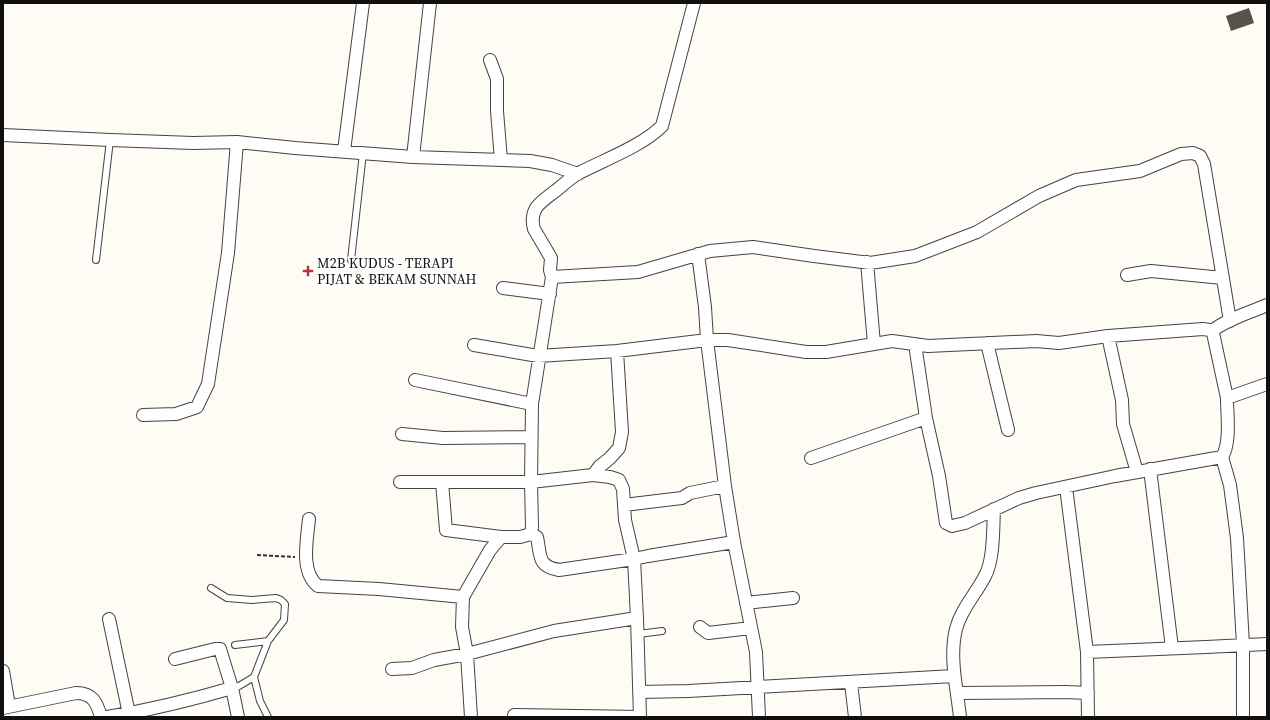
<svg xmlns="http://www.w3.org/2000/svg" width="1270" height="720" font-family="'Source Serif 4',serif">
  <rect width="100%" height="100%" fill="#fefcf4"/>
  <path fill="#58524d" d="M1249,8l5,15 -23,8 -5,-15z"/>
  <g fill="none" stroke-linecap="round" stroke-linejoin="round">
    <defs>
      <path id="service" d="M96,260l14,-120
        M351,260l12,-107
        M211,588l16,10 25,2 24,-2 5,2 4,4 -1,16 -16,21 -14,36 -15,9 -7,2
        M638,634l24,-3
        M235,645l33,-4
        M254,677l6,24 8,16"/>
      <path id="minor" d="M490,60l7,19v32l4,49
        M3,135l107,5 83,3 44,-1 58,6 118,9 117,4 22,4 26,9
        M344,151l19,-148
        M413,157l17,-154
        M698,254l7,53 2,33 18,146 9,56 22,110 3,65
        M867,262l7,82
        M1127,275l24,-4 72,7
        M552,277l86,-5 72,-21 43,-4 61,9 56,7 45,-7 62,-24 62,-36 37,-16 64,-9 41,-17 12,-1 7,3 4,8 26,157
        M503,288l47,6
        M1212,331c15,-12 37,-18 55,-26
        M1108,336l14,64 1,24 14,48
        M987,343l21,87
        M915,344l11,74 13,58 7,47 6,3 13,-3 54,-25 17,-5 79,-17 107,-19c9,-14 5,-43 5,-59l40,-14
        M474,345l64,11 79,-5 90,-11h21l78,12h20l66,-11 36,5 108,-5 23,2 49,-7 95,-7 7,1 3,3 14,65
        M415,380l117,24
        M143,415l33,-1 21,-7 11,-23 20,-131 9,-111
        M402,434l41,4 88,-1
        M1222,457l8,28 7,53 6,107v72
        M811,458l115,-40
        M1150,469l22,179
        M593,475l6,-8 11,-9 9,-10 3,-16 -5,-81
        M400,482h131l62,-7 17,2 9,3 4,9 2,31 9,39 3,59 3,99
        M442,482l4,48 55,7
        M1066,487l21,165 1,65
        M624,505l58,-7 8,-5 35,-7
        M309,519c-2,21 -9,53 9,67l61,3 84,8
        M531,534l6,3c4,19 0,29 22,33l75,-11 14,-3 86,-14
        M746,603l47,-5
        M109,619l20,95
        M700,627l8,6 43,-5
        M1087,652l119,-5 61,-3
        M175,659l40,-10h5l12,39 6,29
        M392,669l20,-1 22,-8 33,-6 87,-23 83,-13
        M3,671l6,35
        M851,683l4,34
        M639,692l49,-1 266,-15
        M958,693l108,-1 22,1
        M3,708l73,-15c17,0 21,10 25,24
        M514,715l126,2
        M107,717c43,-7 84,-17 125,-29
        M471,717l-4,-63 -5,-27 1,-30 27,-47 11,-13h19l11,-3 1,-7 -1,-45 1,-78 20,-127 -2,-7 1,-12 -17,-29c-2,-7 -2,-14 2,-21 4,-6 13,-12 18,-16 8,-6 16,-14 25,-19 25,-13 63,-27 83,-47l32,-123
        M960,717c-3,-28 -11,-60 -4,-88 5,-20 20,-35 29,-53 9,-16 8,-48 9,-67"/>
    </defs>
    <use href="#service" stroke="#434343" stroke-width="8"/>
    <use href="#minor" stroke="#434343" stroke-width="14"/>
    <path stroke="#323232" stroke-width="2" stroke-dasharray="4 2" stroke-linecap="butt" d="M257,555l38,2"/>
    <use href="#service" stroke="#fff" stroke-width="6"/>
    <use href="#minor" stroke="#fff" stroke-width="12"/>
  </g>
  <path fill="#b43335" stroke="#fff" stroke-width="1.5" d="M306 265h4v4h4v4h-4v4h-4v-4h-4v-4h4z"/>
  <g text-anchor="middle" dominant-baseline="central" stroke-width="4" stroke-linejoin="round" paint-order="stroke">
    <g font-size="14" fill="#101010" stroke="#fff" text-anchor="start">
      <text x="317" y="263">M2B KUDUS - TERAPI<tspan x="317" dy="16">PIJAT &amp; BEKAM SUNNAH</tspan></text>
    </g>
  </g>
  <rect width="1270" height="720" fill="none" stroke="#101010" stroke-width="8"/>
</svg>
